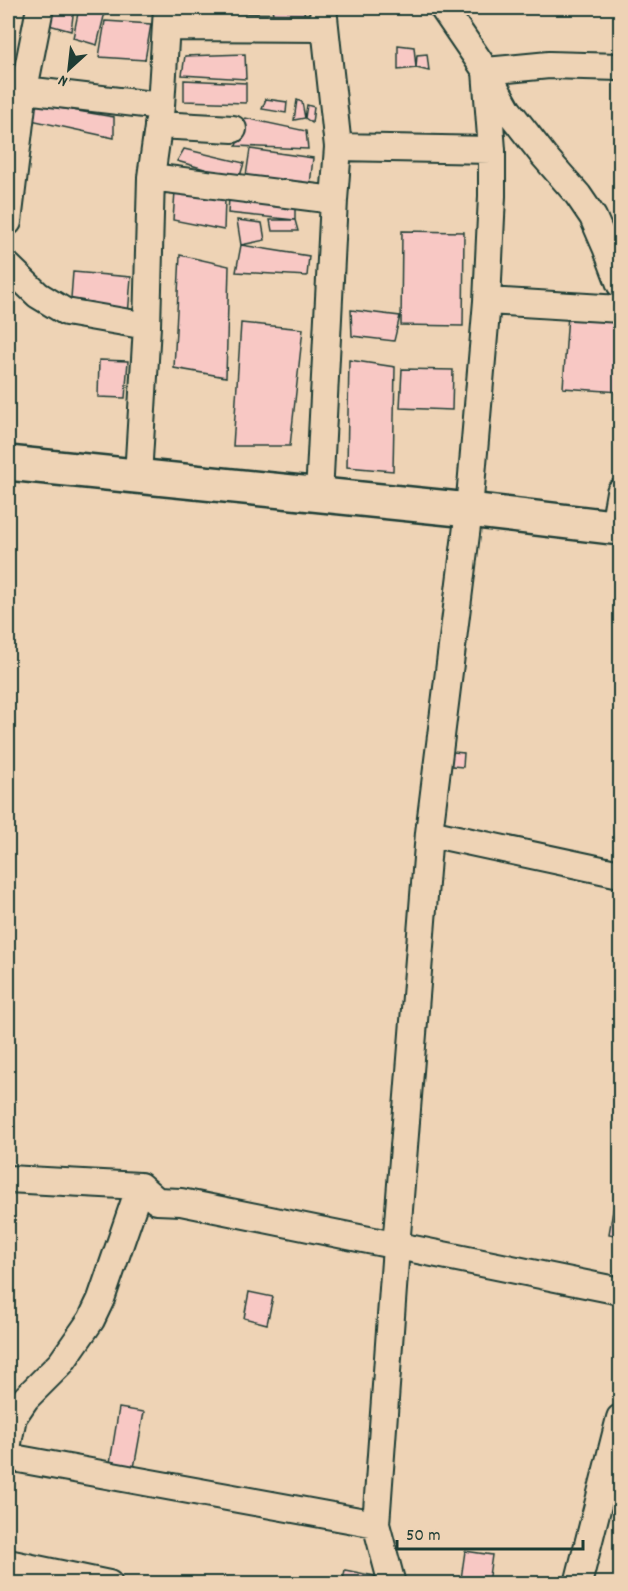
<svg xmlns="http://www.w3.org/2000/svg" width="628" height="1591" font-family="Dekko,sans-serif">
  <rect width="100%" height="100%" fill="#eed3b5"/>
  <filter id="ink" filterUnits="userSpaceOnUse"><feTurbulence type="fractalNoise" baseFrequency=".0167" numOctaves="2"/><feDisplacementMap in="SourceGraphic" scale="12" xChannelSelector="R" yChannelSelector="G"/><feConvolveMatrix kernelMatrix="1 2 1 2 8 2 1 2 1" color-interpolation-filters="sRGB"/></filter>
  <g filter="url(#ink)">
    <path fill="#f8c8c4" stroke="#1f3d34" stroke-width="1.5" d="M53,8h21l-3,23 -22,-6z
      M79,8h27l-9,37 -24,-7z
      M272,8h33l-1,6h-31z
      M105,21l46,3 -6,36 -46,-3z
      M398,45l16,2 2,21 -18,2z
      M245,54l1,25 -64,-4 3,-19z
      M427,54l2,17 -13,-3 1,-13z
      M184,80l62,3v20l-62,-2z
      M266,99l21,3 -1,11 -24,-4z
      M297,100l5,2 3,16 -11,2z
      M35,104l79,13v21l-83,-18z
      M307,105l7,2 -2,16 -7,-5z
      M245,118l61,13 2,18 -72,-3z
      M184,149l60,14 -5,16 -62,-18z
      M250,149l63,9 -3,27 -64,-9z
      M175,191l50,8 -1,31 -51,-10z
      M229,198l66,6v16l-67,-7z
      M237,220l25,3 3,17 -24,5z
      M270,220h25l3,11h-26z
      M402,231l62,1 -1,94 -62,-1z
      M241,245l68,11 -2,20 -71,-4z
      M180,255l49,11 -3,111 -52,-9z
      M73,272l58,5 -3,39 -58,-5z
      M351,310l49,6 -6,25 -42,-5z
      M568,314l52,4v74l-57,-4z
      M241,323l62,6 -13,117h-57z
      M99,360l29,1 -3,37 -27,-1z
      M349,360l46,7 -2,104 -46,-4z
      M402,369l51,1 -1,40 -52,-2z
      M442,751l22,2 -1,14 -22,-2z
      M614,1205l6,1v30l-11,-2z
      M249,1292l24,5 -6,27 -23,-6z
      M119,1408l25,4 -10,56 -24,-5z
      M465,1551l27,4 -4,28 -27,-4z
      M345,1570l30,6 -2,8h-31z"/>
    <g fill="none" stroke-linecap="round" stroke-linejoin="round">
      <defs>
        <path id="street" d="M166,27l158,1
          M620,67l-71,-2 -63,6 22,39 36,46 34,39 15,22 13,30 14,37
          M8,88l153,18
          M158,125l75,4
          M338,147l154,3
          M151,177l183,23
          M8,222l16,-133 16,-81
          M8,266l30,29 28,17 81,14
          M487,301l133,8
          M138,476l9,-150 4,-149 10,-71 6,-98
          M319,495l15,-295 4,-53 -15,-139
          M614,527l6,-35
          M429,833l191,41
          M8,1179l132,7 17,15 24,1 439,89
          M8,1443l5,-26 13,-19 35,-35 30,-43 10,-21 39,-113
          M8,1457l368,67
          M8,1563l101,21
          M392,1584l-16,-60 20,-277 33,-414 40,-323 18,-209 5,-105v-46l-6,-79 -43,-63
          M578,1584l42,-166"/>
        <path id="secondary" d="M8,463l461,47 151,18"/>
      </defs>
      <use href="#street" stroke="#1f3d34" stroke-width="30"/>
      <use href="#secondary" stroke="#1f3d34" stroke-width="38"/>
      <use href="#street" stroke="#eed3b5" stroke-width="26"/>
      <use href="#secondary" stroke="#eed3b5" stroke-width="33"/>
    </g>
  </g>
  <rect width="628" height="1591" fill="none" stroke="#eed3b5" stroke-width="30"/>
  <rect x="15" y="15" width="598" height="1561" fill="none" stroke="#1f3d34" stroke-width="2" filter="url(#ink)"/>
  <g transform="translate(69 69) rotate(207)" stroke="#eed3b5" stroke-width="4.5" paint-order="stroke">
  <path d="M0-4.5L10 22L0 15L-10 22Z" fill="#1f3d34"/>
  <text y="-9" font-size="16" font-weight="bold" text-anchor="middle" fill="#1f3d34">N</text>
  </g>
  <path d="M397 1540v9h186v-9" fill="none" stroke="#1f3d34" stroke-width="3"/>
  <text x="406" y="1540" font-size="18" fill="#1f3d34" stroke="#eed3b5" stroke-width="4.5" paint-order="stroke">50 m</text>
</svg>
